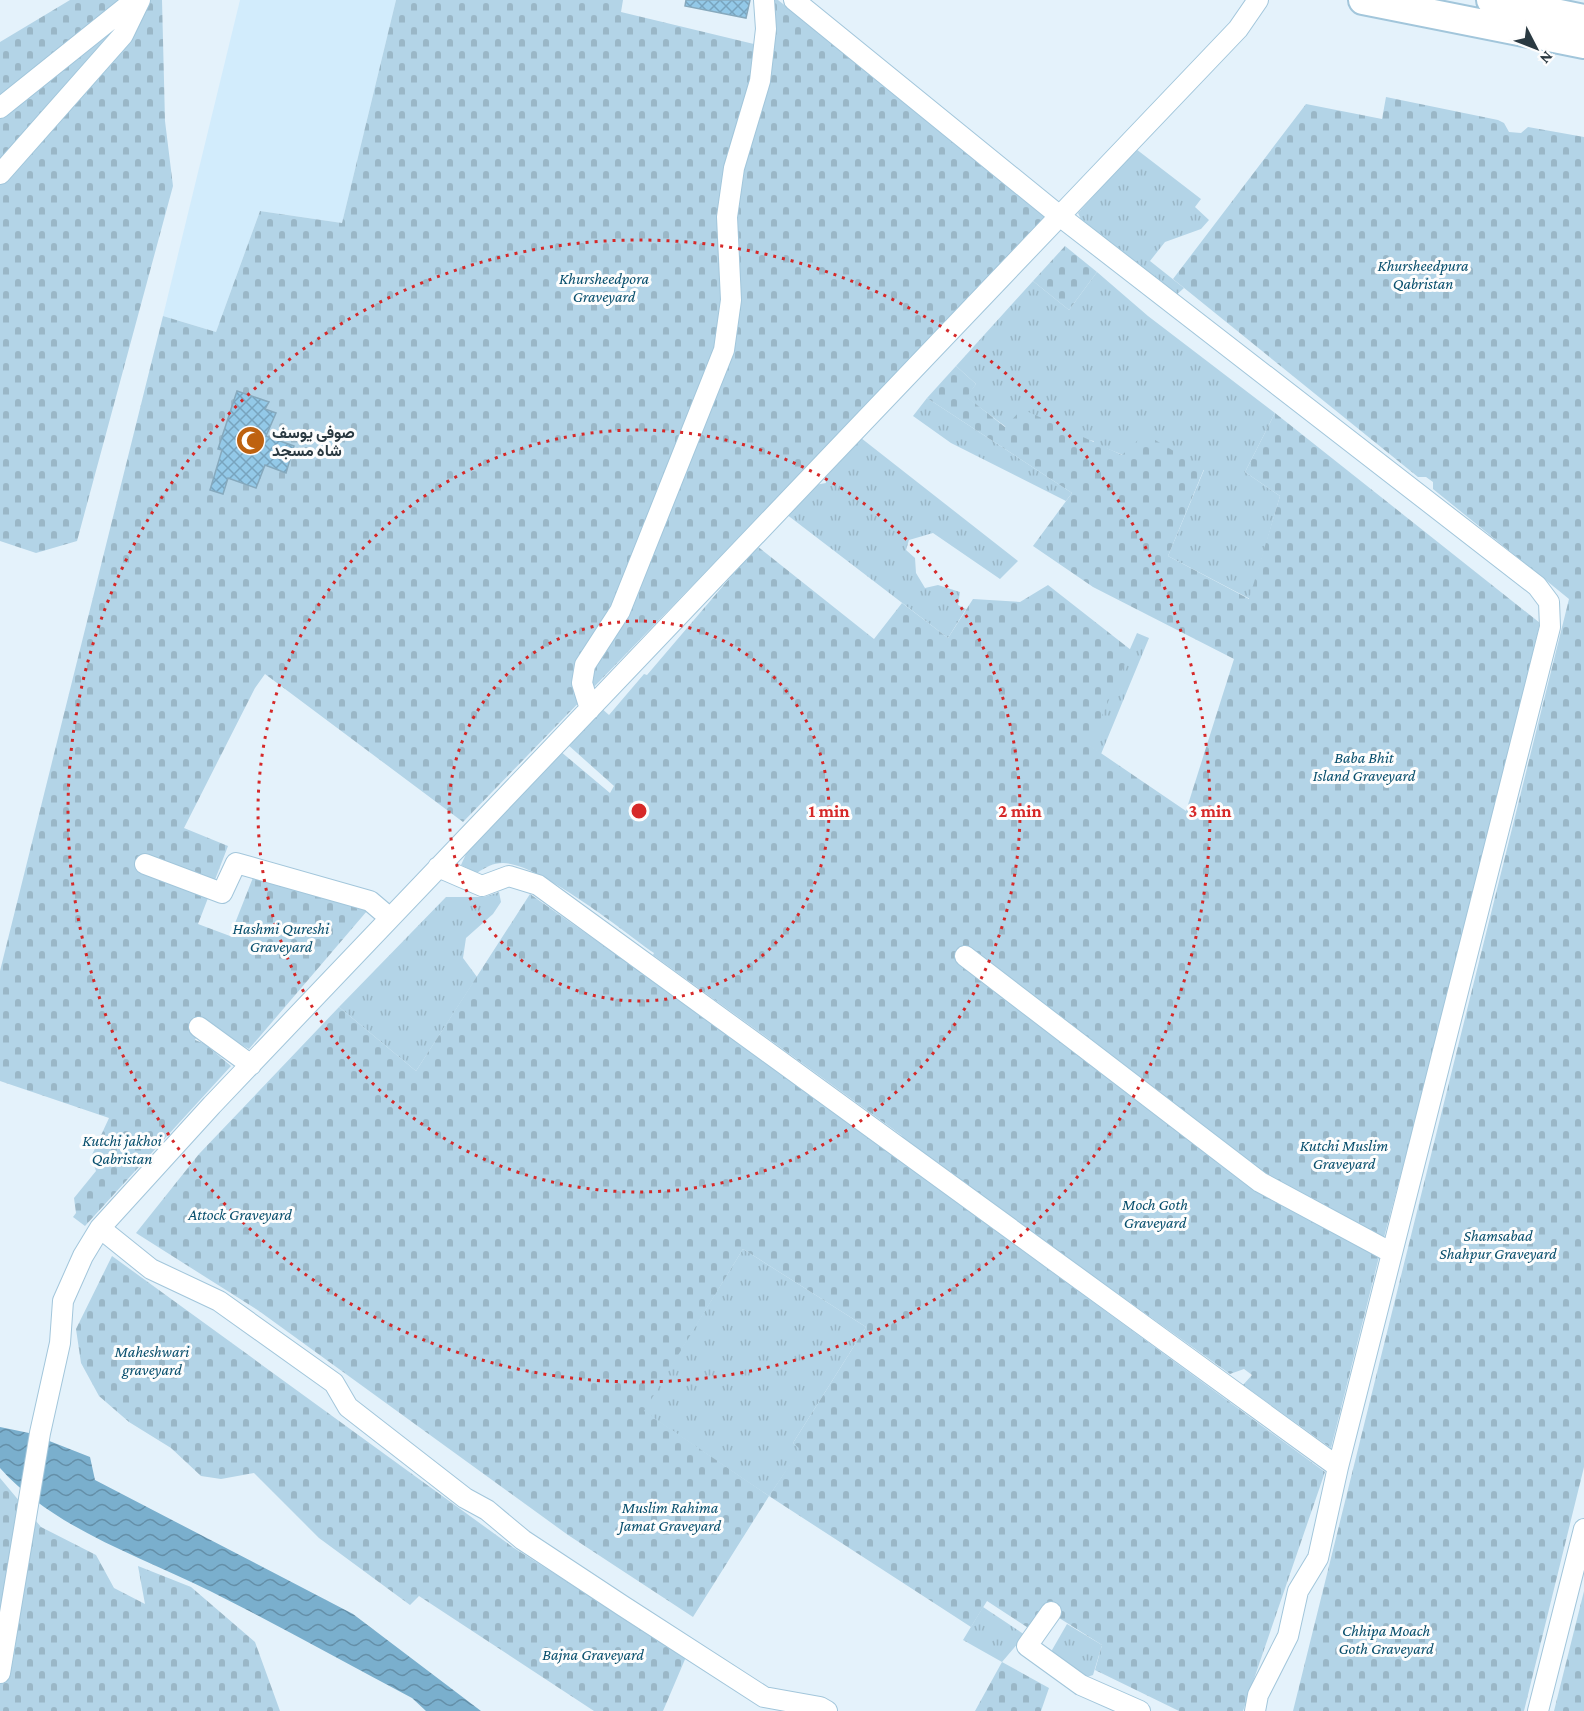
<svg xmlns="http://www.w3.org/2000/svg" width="1584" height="1711" font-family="'Crimson Pro',Vazirmatn,serif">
  <defs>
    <pattern id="grass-tufts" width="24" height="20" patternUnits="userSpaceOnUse" patternTransform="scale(1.5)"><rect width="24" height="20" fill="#b3d4e7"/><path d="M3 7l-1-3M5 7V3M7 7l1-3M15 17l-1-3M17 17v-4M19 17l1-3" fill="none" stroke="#9ab7c7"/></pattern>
    <pattern id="cemetery-stones" width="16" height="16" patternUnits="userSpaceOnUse" patternTransform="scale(1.5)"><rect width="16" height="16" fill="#b3d4e7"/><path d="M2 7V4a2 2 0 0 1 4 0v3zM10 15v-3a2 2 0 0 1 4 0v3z" fill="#9ab7c7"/></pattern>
    <pattern id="water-waves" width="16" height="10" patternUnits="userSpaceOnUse" patternTransform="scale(1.5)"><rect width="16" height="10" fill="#7aafcd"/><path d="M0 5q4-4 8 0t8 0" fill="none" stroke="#648fa8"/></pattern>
    <pattern id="building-cross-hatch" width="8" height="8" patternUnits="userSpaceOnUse" patternTransform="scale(1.5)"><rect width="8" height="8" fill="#93c9e8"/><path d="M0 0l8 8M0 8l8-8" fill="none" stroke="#78a4be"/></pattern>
  </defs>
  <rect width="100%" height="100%" fill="#e4f2fb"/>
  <path fill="#d2ecfc" d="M240,0h156l-54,223 -82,-12 -44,121 -53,-16z"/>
  <path fill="url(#grass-tufts)" d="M1136,149l65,50 -6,8 14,13 -8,9 -36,13 -15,19 34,27 -11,10 -88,-70 -7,-15z
    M1097,272l51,44 127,97 -30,59 35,24 -30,103 -82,-43 36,-86 -81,-15 -30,-12 1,-2 -88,-14 -40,-30 10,-13 -20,-18 77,-85 36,29z
    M927,398l145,95 -6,8 -115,-58 -38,-27z
    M861,438l157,123 -18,18 -67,-46 -24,7 -3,10 9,8 1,15 9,15 13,-3 22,7 -2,13 8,4 -18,29 -162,-124 29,-29 11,-2 -2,-9z
    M1137,633l12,5 -48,116 -13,-9z
    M499,892l2,10 -8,12 -27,24 -3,20 14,19 -61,94 -77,-64 107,-110h38z
    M743,1249l123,78 -73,116 8,6 -32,47 -126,-85z
    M983,1607l42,28 -23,27 -39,-22z
    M1067,1624l35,21 -9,30 -9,3 -30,-17 -2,-11z"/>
  <path fill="url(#cemetery-stones)" fill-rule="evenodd" d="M70,0h92l3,121 8,65 -96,355 -41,12 -36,-12v-499z
    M396,0h227l-2,12 137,33 12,-45h8l274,215 -589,607 -198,-148 -10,14 -71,140 44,18 -30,78 32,12 24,-61 113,36 -118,138 -49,-27 -5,18 10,4 26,22 -146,160 -12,-9 3,-4 -2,-15 22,-27 -5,-14 18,-39 -109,-37v-110l163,-655 53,16 44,-121 82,12z
    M1386,97l112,23 6,3 5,9 12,1 7,-6 56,10v1330l-60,244h-231l276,-1112 -136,-110v-7l-7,-5h-8l-245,-198 133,-175 76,15z
    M1065,246l32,26 -28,38 -36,-29z
    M956,366l20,18 -9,13 38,30 17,-18 100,46 23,-21 59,35 -36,87 81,43 31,-103 -35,-24 30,-59 265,210 -92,375 -66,247 -122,-59 120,67 -49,195 -88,-63 9,-10 -8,-6 -14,5 -324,-232 -5,-7 -248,-180 1,-2c-31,-22 -115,-90 -151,-90 -10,0 -17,4 -26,10l-16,-8 9,-20 90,-94 50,42 4,-7 -47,-42 33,-37 9,8 35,-41 3,1 110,-129 117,93 28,-36 46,35 25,-39 47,3 28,-17 83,65 -42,95 97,66 48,-152 -141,-72 -60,-41 39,-53 -145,-95z
    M530,894l155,109 640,469 -82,239h-64l-84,-41 7,-25 -46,-29 -26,13 -43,-28 -16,26 -202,-131 -76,121 -125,-82 -309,-224 -123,-78 63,-79 140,-147 77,64zM743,1249l123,78 -73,116 7,6 -31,47 -125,-85z
    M112,1256l402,292 172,109 -23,54h-69l-175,-115 -9,9 -91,-67 -65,-65 -33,6 -20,-3 -30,-28 -42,-26 -30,-26 -18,-33 -5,-34z
    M0,1478l41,49 55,28 18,33 31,16 -7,-38 53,21 64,55 25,69h-280z
    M1584,1591v120h-30z
    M1002,1662l47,26 -8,23h-66z"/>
  <path fill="url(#water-waves)" d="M0,1427l29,6 61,24 5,23 258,134 128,97h-55l-14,-13c-67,-35 -134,-73 -202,-107 -72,-36 -156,-62 -210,-123z"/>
  <path fill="url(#building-cross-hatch)" stroke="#86a9bd" stroke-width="1.5" d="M686,0h64l-4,18 -61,-12z
    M237,391l32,11 -4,7 11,4 -10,23 28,10 -8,27 -21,-8 -9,23 -28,-10 -5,16 -13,-4 12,-40 -4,-1z"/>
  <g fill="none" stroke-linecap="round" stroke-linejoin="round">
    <defs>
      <path id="minor" d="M794,0l267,217 476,369 12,16 1,25 -212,840 -20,91 -20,33 -10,45 -30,59 -3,16
        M0,108l135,-108
        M0,174l123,-139 17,-35
        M590,709l-8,-26 3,-18 35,-54 104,-261 7,-50 -4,-83 7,-49 26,-87 6,-52 -2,-29
        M145,864l77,29 14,-30 134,38 20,17
        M438,867l44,19 27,-10 29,9 800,582
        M965,956l295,226 132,71
        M199,1027l52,38
        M100,1228l51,41 68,32 115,82 14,24 117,91 22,12 36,30 100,66 141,91 56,10 7,4
        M1051,1612l-24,34 54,39 59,26
        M0,1673l40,-240 20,-90 3,-42 20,-45 17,-28 112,-123 1026,-1076 20,-29
        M1538,1711l46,-182"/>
      <path id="highway" d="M1363,0l221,44
        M1491,0l93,19"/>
    </defs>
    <use href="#minor" stroke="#a2c6db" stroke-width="22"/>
    <use href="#highway" stroke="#a2c6db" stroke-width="32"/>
    <use href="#minor" stroke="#fff" stroke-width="20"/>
    <use href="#highway" stroke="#fff" stroke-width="28"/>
  </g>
  <g fill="none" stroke="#d62828" stroke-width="3" stroke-dasharray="3 6">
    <circle cx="639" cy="811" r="190"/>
    <circle cx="639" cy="811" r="381"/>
    <circle cx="639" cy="811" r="571"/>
  </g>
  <defs>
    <symbol id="mosque-disc" viewBox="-11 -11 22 22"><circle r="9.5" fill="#be6210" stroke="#fdfdfd"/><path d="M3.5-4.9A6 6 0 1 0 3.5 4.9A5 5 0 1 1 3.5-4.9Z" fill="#fff"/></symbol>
  </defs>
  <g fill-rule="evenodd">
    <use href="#mosque-disc" x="234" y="424" width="33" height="33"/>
  </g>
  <g text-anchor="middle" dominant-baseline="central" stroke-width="6" stroke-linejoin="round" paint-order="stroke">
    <g font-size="16" font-style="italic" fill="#084f6d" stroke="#fdfdfd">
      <text x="1423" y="265">Khursheedpura<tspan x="1423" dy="18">Qabristan</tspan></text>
      <text x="604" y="278">Khursheedpora<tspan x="604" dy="18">Graveyard</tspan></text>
      <text x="1364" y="757">Baba Bhit<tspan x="1364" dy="18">Island Graveyard</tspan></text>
      <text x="281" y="928">Hashmi Qureshi<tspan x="281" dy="18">Graveyard</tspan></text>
      <text x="122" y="1140">Kutchi jakhoi<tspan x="122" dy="18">Qabristan</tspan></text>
      <text x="1344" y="1145">Kutchi Muslim<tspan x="1344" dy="18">Graveyard</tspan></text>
      <text x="1155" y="1204">Moch Goth<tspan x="1155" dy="18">Graveyard</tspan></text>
      <text x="240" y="1214">Attock Graveyard</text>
      <text x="1498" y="1235">Shamsabad<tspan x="1498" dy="18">Shahpur Graveyard</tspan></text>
      <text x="152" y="1351">Maheshwari<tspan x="152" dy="18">graveyard</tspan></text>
      <text x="670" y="1507">Muslim Rahima<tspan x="670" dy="18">Jamat Graveyard</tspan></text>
      <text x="1386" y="1630">Chhipa Moach<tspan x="1386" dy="18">Goth Graveyard</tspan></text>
      <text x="593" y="1654">Bajna Graveyard</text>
    </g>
    <g font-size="16" font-weight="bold" fill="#2a3941" stroke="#fdfdfd" text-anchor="start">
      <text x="272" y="432">صوفی یوسف<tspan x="272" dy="18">شاہ مسجد</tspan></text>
    </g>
  </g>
  <circle cx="639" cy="811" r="9" fill="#d62828" stroke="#fdfdfd" stroke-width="3"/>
  <g font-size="18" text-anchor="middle" font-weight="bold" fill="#d62828" stroke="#fdfdfd" stroke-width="6" stroke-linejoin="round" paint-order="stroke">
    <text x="829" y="817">1 min</text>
    <text x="1020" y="817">2 min</text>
    <text x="1210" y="817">3 min</text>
  </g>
  <g transform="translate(1536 48) rotate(132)" stroke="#fdfdfd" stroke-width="4.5" paint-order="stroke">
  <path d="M0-4.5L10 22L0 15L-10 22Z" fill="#2a3941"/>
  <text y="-9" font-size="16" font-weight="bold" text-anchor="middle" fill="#2a3941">N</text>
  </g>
</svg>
